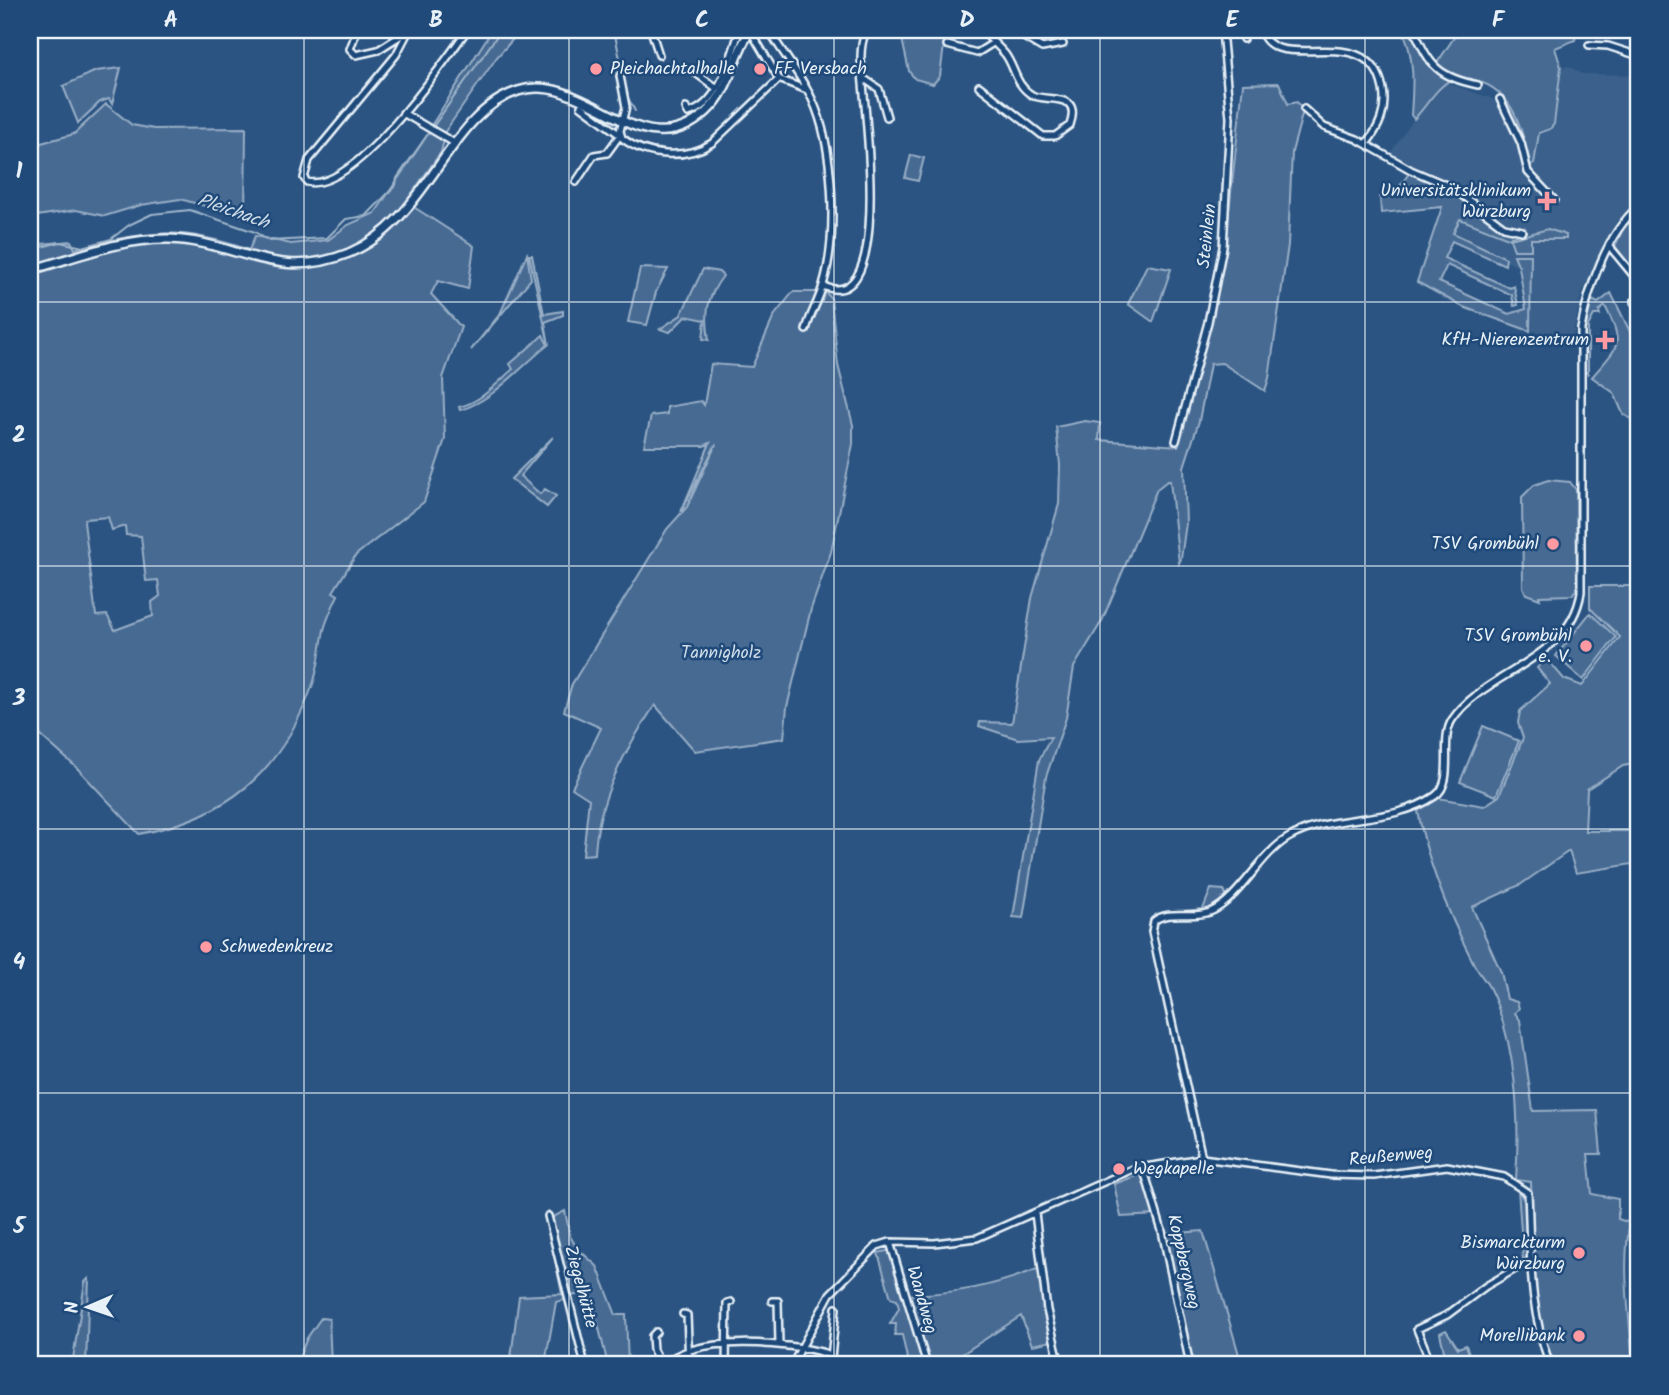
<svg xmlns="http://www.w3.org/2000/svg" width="1669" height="1395" font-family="Kalam,sans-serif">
  <rect width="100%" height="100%" fill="#2b5482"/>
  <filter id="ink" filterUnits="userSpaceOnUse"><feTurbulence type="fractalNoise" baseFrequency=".0143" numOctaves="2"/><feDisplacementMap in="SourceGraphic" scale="14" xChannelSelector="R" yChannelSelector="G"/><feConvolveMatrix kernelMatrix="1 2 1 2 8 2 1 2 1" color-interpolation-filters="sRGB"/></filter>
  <g filter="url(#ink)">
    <path fill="#3a608b" d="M1569,66l13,8 57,1v125l-23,22 -35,73 -8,41 -43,-5 -11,-64 -69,-34 10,-42 -70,-37 24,-35 33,-36 43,15 26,17 12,46 6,3 5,-31 15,-9 7,-57z"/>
    <path fill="#476b93" stroke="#98aec6" stroke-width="2" fill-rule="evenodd" d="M492,30h29l-24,27 -53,76 -13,-7z
      M900,30h46l-6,46 -7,8 -18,-5 -6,-8z
      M1396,30h14l15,30 12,3 22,-33h30l31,5 66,-5 -9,2 -2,8 -20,8 6,19 -7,57 -4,5 -11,4 -5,31 -5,1 -1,-4c-6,-38 -18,-76 -60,-82 -1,0 -9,-2 -10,-2 -17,3 -33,31 -44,42l-3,-4c2,-29 4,-54 -7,-82z
      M121,68l-9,36 -3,-5 -9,3 -22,21 -15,-37 33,-15z
      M1279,83l9,21 9,-2 6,9 -11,41 -4,93 -19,133 -4,13 -43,-28 -12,1 -11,57 -15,46 2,56 -5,36 -2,4 -9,-82h-3l-10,8 -55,132 -28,46 -8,51 -20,59 -23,141 -10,-1 26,-157 12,-23 -33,2 -39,-13 1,-4 32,1 20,-125 27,-94 1,-39 -4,-38 29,-6 15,2 -1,17 79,6 47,-199 18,-163z
      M106,104l26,21 22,4 92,-1 -1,89 -65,-18 -39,6 -36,11 -29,-6 -46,7v-71l44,-12z
      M430,131l14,9 -3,12 -35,50 68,44 -6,43 -30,-8 -7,13 30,33 -18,51 2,61 -21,63 -68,53 -23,37 5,3c-5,11 -11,23 -14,35 -4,19 -5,39 -12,57 -32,86 -84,130 -173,147l-62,-66 -47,-42v-484l1,3 40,-4 4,8c72,-18 103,-24 174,1l6,-14 36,8 37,-4 20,-15 27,-12zM108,517l4,13 13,-4 1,9 15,1 5,45 12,-1 2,16 -8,6 1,14 -38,14 -8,-15 -11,1 -12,-94 1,-3z
      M911,155l13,3 -6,23 -13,-3z
      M1410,172l39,17 55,41 15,4 -11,4 -48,-19 -7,14 53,25 -1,7 -53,-24 -8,17 66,30 4,-2 4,19 -4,1 -2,-11 -65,-30 -8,17 70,32 17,-5 -7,-42 -5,-12h17l-1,76 -67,-24 -46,-25 25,-75 -61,6 -1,-16 19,-2v-8z
      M1639,215v62l-24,-31 9,-19z
      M1548,229l18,6v4h-35v11h-17l-4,-11z
      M527,254l4,25 -60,71 29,-36z
      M529,255h3l12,59 19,-3v4l-18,7 4,23z
      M1147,265l24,4 -18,53 -25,-18z
      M640,268l28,1 -12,23 -9,33 -19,-3z
      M703,269l16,3 4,4c-17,22 -18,38 -14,64l-6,-1 2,-19 -19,-4 -16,16 -10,-3 21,-14z
      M793,292h32l6,6 7,67 15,60v19l-22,108 -20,57 -24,98 -3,31 -89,13 -40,-46c-30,45 -58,95 -60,149l-12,1 6,-56 -17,-11 29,-60 -37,-17 8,-27 95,-155 20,-22 29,-63 -35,68 29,-69 -6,3h-60l7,-30 16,-2v-7l34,-6 3,4 7,-41 41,3 22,-51z
      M1611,293l28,57v82l-3,-10 -13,-8 -9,-21 -22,-16c27,-32 33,-31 13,-71l-6,5 1,4h-6l-6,11v48l-4,-4v-37l8,-33 6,3z
      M543,335l5,10c-27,21 -55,56 -88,65l-1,-3c22,-5 38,-24 54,-38l-3,-5z
      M553,437l-33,39 20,18 5,-5 11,7 -9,11 -36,-28z
      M1548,480l22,2 6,8 1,98 -5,7 -33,1 1,3 -14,-5 -3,-7 -1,-90 12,-12z
      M1590,586h49v177l-16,3 -36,23 -2,42h54v32l-63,10 -7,-22 -49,34 -48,22 29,65 6,27 10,3 2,6 -4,5 5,7 13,91 64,-1 4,44h-13l4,40 26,5v20l12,4c-9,44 0,95 3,142h-81l-16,-48 -5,-135 -15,-2c4,-60 1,-138 -27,-193 -5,-9 -13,-17 -17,-27 -24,-47 -45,-97 -54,-149l20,-13 46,8 15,-10 24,-58 -5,-15 2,-12 30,-27 -13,-16 9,-10 18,21 18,7 38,-49 -30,-29z
      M1590,613l26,24 -33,43 -27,-24z
      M1483,726l36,15 -23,55 -36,-14z
      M1211,889l13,1 2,6 -16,14 -51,4 44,-5z
      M1144,1173l13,42 -36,2 -7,-33z
      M1518,1189l9,17 2,54 -6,-1z
      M565,1211l5,25 7,12 20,18 19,49h10l2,50h-20l-18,-73 -19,4 -20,-78z
      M546,1215l23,84 -13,3 -10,56 28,7h-64l9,-69 43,-2z
      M1203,1231l39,134h-49l-28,-131z
      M891,1250l17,63 4,1 -5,-19c53,-2 84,-8 133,-27l12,73 -20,4 -11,-29 -76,49 -37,-2 -6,-28h-7l1,-11h-6l9,-16 -2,-8 -6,-2 -13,-45z
      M89,1278l-3,87h-14l13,-83z
      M321,1318l8,1 2,46h-35l11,-27z
      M1446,1330l12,18 8,-3 7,20h-26l-7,-32z"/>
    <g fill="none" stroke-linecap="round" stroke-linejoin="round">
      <path stroke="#a0b6cb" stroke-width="2" d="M614,30l14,68 7,13
        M30,250l30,-8 23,5 28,-8 18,-14 23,-11 38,-4 65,22 14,9 58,-3 19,-19 20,-3 30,-31 1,-7 104,-148"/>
      <defs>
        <path id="minor" d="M357,30l-7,19 6,6 22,-5 30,-19
          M409,30l-13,25 -87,105 -5,18 3,4c47,11 136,-118 160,-152
          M651,30l8,25
          M750,30l29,49 28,11
          M769,30c13,23 32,45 43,69 22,47 26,136 11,186 -4,16 -13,29 -17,45
          M1012,30l30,18 21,-4
          M1240,30l3,9
          M1261,30c13,48 108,-13 122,59 4,22 -4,39 -17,55
          M1414,30c16,36 24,47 64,55
          M947,45l30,8 16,-10
          M1589,45l19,1 31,10
          M693,71l23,17
          M620,76l6,31 -6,24 2,7c24,19 64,22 90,5l67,-64
          M863,78l16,11 8,28
          M979,86l64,50h12l15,-11c12,-35 -24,-22 -38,-30 -17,-10 -17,-28 -27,-41 -7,-8 -16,-16 -23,-24
          M1500,99l21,44 7,29 26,28
          M686,108l2,5c32,-8 42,-56 52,-83
          M1304,109l20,18 33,12 54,31 40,17 53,40 18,4
          M403,113l53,31
          M576,182l18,-27 13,-2 13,-18 -39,-29
          M1610,247l29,35
          M823,286c76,33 37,-201 38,-230 0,-9 2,-18 5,-26
          M1634,302l5,-2
          M1176,441l32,-119 15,-75 7,-129 -8,-88
          M1202,1158l-50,-226 2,-11c14,-12 39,-2 56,-9 30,-13 49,-57 78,-74 44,-26 103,-12 147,-42 21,-14 4,-56 17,-76 32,-49 119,-59 129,-128v-263c7,-41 26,-96 58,-123
          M1143,1167l19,64 28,134
          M1035,1213l12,97 13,55
          M548,1216l37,149
          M890,1242l37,123
          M772,1301h6l1,44
          M683,1314l4,1 2,50
          M656,1332l-4,4 1,14 8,15
          M831,1358l5,-50
          M664,1365c29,-31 125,-23 164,-11l5,11
          M726,1365l1,-62 4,-1
          M792,1365l38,-71 47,-48 13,-4 44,1 43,-5 156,-69 69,-11 129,17 43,1 73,-10 57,11 24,16c3,63 0,112 22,172
          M1427,1365l-1,-14 -9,-22 30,-14 39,-29 45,-26"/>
        <path id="major" d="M30,270c45,-12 91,-32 139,-31 68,2 106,44 180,14 80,-33 99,-140 169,-162 70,-22 128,89 195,14 19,-22 21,-52 38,-75"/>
      </defs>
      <use href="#minor" stroke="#e8f1f8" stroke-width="10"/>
      <use href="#major" stroke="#e8f1f8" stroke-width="12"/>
      <use href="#minor" stroke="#1f4a7a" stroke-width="5"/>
      <use href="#major" stroke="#1f4a7a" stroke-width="7"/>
    </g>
  </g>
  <path fill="none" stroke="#e8f1f8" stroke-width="2" stroke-opacity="0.55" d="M304,30v1335M569,30v1335M834,30v1335M1100,30v1335M1365,30v1335M30,302h1609M30,566h1609M30,829h1609M30,1093h1609"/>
  <g fill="#ff9aa2" stroke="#1f4a7a" stroke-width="2.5">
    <circle cx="596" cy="69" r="7"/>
    <circle cx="760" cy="69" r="7"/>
    <path d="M1543.5 190.5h7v7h7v7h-7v7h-7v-7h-7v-7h7z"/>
    <path d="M1601.5 329.5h7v7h7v7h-7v7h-7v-7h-7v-7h7z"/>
    <circle cx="1553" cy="544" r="7"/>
    <circle cx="1586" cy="646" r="7"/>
    <circle cx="206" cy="947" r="7"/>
    <circle cx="1119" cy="1169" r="7"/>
    <circle cx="1579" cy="1253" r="7"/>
    <circle cx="1579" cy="1336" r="7"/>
  </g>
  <g text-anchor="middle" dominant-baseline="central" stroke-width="5" stroke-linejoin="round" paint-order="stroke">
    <g font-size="18" fill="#e8f1f8" stroke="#1f4a7a" text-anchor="end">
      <text x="610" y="69" text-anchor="start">Pleichachtalhalle</text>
      <text x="774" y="69" text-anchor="start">FF Versbach</text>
      <text x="1531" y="191">Universitätsklinikum<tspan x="1531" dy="21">Würzburg</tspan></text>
      <text x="1589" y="340">KfH-Nierenzentrum</text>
      <text x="1539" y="544">TSV Grombühl</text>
      <text x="1572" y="636">TSV Grombühl<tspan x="1572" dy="21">e. V.</tspan></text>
      <text x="220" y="947" text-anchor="start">Schwedenkreuz</text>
      <text x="1133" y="1169" text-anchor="start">Wegkapelle</text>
      <text x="1565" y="1243">Bismarckturm<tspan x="1565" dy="21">Würzburg</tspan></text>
      <text x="1565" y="1336">Morellibank</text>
    </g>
    <g font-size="18" fill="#e8f1f8" stroke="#1f4a7a">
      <text transform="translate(1208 236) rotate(-84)">Steinlein</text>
      <text transform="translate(1391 1157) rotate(-5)">Reußenweg</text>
      <text transform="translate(1183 1262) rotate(77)">Koppbergweg</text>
      <text transform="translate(580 1287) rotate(75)">Ziegelhütte</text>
      <text transform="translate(921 1300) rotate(74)">Wandweg</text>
    </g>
    <g font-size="18" fill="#d0dde9" stroke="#1f4a7a">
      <text x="721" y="653">Tannigholz</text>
    </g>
    <g font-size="19" font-style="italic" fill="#d0dde9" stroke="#1f4a7a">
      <text transform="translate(233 212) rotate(19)">Pleichach</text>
    </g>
  </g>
  <rect width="1669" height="1395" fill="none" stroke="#1f4a7a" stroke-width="77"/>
  <g transform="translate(88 1307) rotate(268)" stroke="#1f4a7a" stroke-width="5" paint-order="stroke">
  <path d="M0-5L12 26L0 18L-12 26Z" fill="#e8f1f8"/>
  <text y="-10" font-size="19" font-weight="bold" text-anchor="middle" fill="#e8f1f8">N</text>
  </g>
  <rect x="38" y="38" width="1592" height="1318" fill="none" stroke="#e8f1f8" stroke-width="2.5"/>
  <g font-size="23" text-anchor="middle" font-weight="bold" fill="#e8f1f8">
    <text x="171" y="27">A</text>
    <text x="436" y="27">B</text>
    <text x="702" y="27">C</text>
    <text x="967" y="27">D</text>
    <text x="1232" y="27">E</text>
    <text x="1498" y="27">F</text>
    <text x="19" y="178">1</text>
    <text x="19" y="442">2</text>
    <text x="19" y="705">3</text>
    <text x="19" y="969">4</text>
    <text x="19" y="1233">5</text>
  </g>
</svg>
